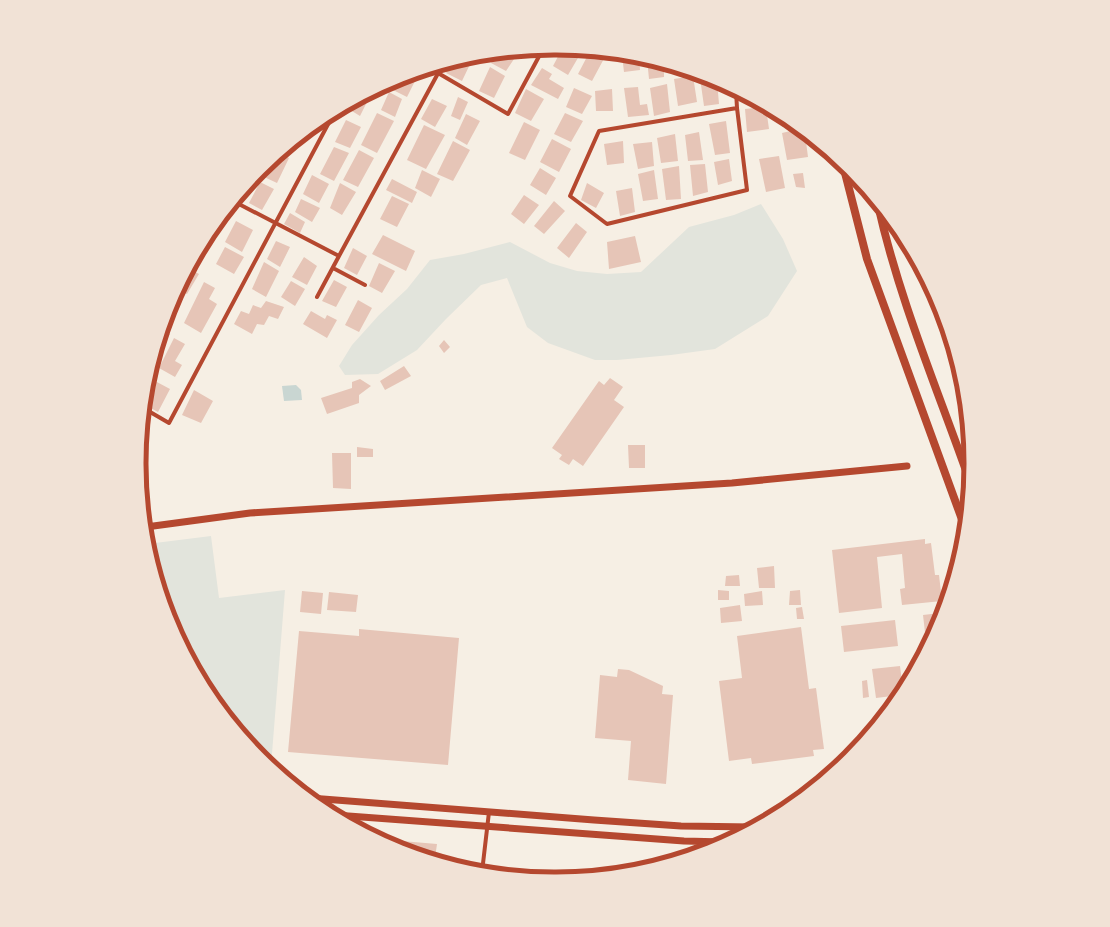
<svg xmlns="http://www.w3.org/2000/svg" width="1110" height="927" font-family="'Nunito Sans',sans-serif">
  <rect width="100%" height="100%" fill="#f6efe4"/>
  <path fill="#e2e4dc" d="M761,204l22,35 14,32 -29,45 -53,33 -44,6 -54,5h-22l-47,-17 -21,-16 -20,-49 -26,7 -35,34 -29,31 -39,24 -33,1 -6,-9 13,-21 27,-30 28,-26 23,-29 34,-6 46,-12 40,21 27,8 30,3 34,-2 48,-45 45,-12z
    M211,536l8,62 66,-8 -14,176 -10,-9 -52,-63 -38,-72 -24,-78z"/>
  <path fill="#c9d6d2" d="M296,385l5,5 1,10 -18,1 -2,-15z"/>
  <path fill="#e6c5b7" d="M562,49l20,2 -14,24 -15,-9z
    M590,51l17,2 -15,28 -14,-7z
    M516,52l2,1 -12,18 -15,-8 5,-9z
    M622,55l17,2 1,13 -16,2z
    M471,57l2,1 -11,23 -16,-8 6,-10z
    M647,59l17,5v13l-15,2z
    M490,67l15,9 -11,22 -15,-7z
    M673,67l16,5 -15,2z
    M542,68l10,6 -3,5 15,9 -6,11 -27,-14z
    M410,75l6,4 -9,18 -14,-7 4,-11z
    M693,76l4,26 -19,4 -4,-27z
    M705,77l12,4 2,23 -15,2 -4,-28z
    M667,84l3,28 -16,4 -4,-28z
    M638,87l2,18 7,-1 2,11 -21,2 -4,-29z
    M574,88l18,8 -10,18 -16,-7z
    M526,89l18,10 -13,22 -16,-8z
    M612,89l1,22h-17l-1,-20z
    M389,92l13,7 -7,18 -14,-7z
    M368,95l2,1 -10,20 -13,-8 1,-3z
    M743,95l8,4 -8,1z
    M458,97l10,5 -8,18 -9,-4z
    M432,99l15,7 -12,21 -14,-8z
    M765,107l1,1 3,21 -22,3 -2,-23z
    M377,113l17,8 -17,32 -16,-8z
    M565,113l18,8 -12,21 -17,-8z
    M466,114l14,7 -13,24 -12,-7z
    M780,115l6,3 9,7 -13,2z
    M346,120l15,7 -11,21 -15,-6z
    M726,121l4,32 -15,2 -6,-31z
    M524,122l16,8 -15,30 -16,-7z
    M424,125l21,10 -19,34 -19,-9z
    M799,129l6,5 3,23 -21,3 -5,-27z
    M699,132l4,28 -15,1 -3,-26z
    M675,134l3,27 -17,2 -4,-25z
    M302,136l-7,15 -7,-4z
    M552,139l19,10 -12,23 -19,-10z
    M453,141l17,9 -17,31 -16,-7z
    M623,141l1,22 -17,2 -3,-21z
    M652,142l2,24 -16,3 -5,-25z
    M334,147l15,6 -15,28 -14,-7z
    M359,150l15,8 -16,29 -15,-7z
    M281,154l8,4 -12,25 -15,-7 4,-10z
    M779,156l6,32 -19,4 -7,-33z
    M729,159l3,22 -14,4 -4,-23z
    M705,164l3,28 -15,4 -3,-31z
    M679,166l2,33 -15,1 -4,-31z
    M540,168l16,10 -10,17 -16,-10z
    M422,170l18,9 -9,18 -16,-9z
    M654,170l4,29 -15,2 -5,-27z
    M803,173l2,15 -9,-1 -3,-13z
    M312,175l17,9 -10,19 -16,-9z
    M392,179l25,13 -5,11 -26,-13z
    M260,182l14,7 -12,21 -13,-7z
    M340,183l16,9 -14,23 -12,-7z
    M587,183l17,10 -8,15 -15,-8z
    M632,188l3,24 -15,4 -4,-25z
    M524,195l15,10 -15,19 -13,-10z
    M392,196l17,8 -12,23 -17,-8z
    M301,199l19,9 -8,14 -17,-10z
    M554,201l11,10 -21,23 -10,-8z
    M227,211l-11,24 -5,-4 9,-11z
    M290,213l15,9 -5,11 -16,-9z
    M236,221l17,9 -11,22 -17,-10z
    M576,223l11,9 -18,26 -12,-10z
    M896,227l5,6 5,9 -7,2z
    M383,235l32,16 -9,20 -34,-17z
    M635,236l6,26 -32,7 -2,-27z
    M206,240l4,2 -12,22 -4,-2z
    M276,241l14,6 -10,20 -13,-8z
    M225,247l19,10 -10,17 -18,-10z
    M353,248l14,8 -10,19 -13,-7z
    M304,257l13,9 -10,19 -15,-8z
    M264,262l15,9 -13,26 -14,-8z
    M379,263l16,8 -13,22 -13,-7z
    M190,269l9,5 -12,20 -8,-4z
    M334,280l13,7 -11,20 -14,-6z
    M291,281l14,8 -10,17 -14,-9z
    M204,282l11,6 -6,11 8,5 -16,29 -17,-10z
    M176,296l5,3 -9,19 -4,-2 3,-12z
    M358,300l14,8 -13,24 -14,-7z
    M266,301l18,6 -6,12 -9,-3 -5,9 -7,-1 -5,10 -18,-10 7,-13 8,3 4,-9 8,3z
    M311,311l14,8 2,-4 10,5 -10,18 -24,-14z
    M163,330l7,4 -7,12 -4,-2z
    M174,338l11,6 -10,17 7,4 -7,12 -16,-9z
    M444,340l6,7 -6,6 -5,-7z
    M158,347l3,2 -6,12h-1z
    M404,366l7,10 -26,14 -5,-9z
    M610,378l13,9 -9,13 10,7 -41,59 -10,-7 -4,6 -10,-6 3,-4 -10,-7 47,-67 5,4z
    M360,379l11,7 -12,9v8l-32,11 -6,-16 31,-10v-6z
    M155,381l15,8 -12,23 -13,-7 1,-8z
    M194,390l19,11 -12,22 -19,-8z
    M628,445h17v23h-16z
    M357,447l16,2v8h-16z
    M332,453h19v36l-18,-1z
    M925,539v5l6,-1 4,32h4l3,26 -40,4 -2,-16 5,-1 -3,-34 -25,3 5,51 -43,5 -7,-63z
    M774,566l1,22h-16l-2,-20z
    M739,575l1,11h-15l1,-10z
    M718,590l11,1v9h-11z
    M800,590l1,15h-12l1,-14z
    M302,591l21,2 -2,21 -21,-2z
    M762,591l1,14 -18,1 -1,-12z
    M329,592l29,3 -2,17 -29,-2z
    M740,605l2,16 -21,2 -1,-15z
    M802,607l2,12h-7l-1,-11z
    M940,613v5l-1,5 -10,18h-3l-3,-26z
    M895,620l3,26 -54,6 -3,-26z
    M801,627l8,62 7,-1 8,61 -11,1 1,6 -62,8 -1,-6 -22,3 -10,-80 23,-3 -5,-42z
    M359,629l100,9 -11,127 -160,-13 11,-121 60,5z
    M900,666l3,24 -3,5 -24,3 -4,-29z
    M618,669l11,1 34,16 -1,8 11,1 -7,89 -38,-4 3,-39 -36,-3 5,-63 17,2z
    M867,680l2,17 -6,1 -1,-17z
    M390,840l47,4 -2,14 -7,-1 -32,-10 -7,-3z
    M537,871l6,1 -1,6 -5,-1z"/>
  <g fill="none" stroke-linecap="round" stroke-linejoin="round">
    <path stroke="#b5482f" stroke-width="4" d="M438,73l70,41 35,-65
      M736,91l1,17 10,82 -140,34 -37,-28 29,-65 138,-23
      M235,202l104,54 103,-190
      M333,268l32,17
      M317,297l22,-41
      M145,409l24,14 165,-310
      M482,872l7,-60"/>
    <path stroke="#b5482f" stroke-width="7" d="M146,527l104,-14 482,-30 175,-17
      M310,798l284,22 87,6 72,1
      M335,815l349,26 41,1"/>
    <path stroke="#b5482f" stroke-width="8" d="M843,165l24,94 97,266
      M878,205c21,94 59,183 91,274"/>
  </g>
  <path d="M0 0H1110V927H0ZM554 55H556A408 408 0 0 1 964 463V464A408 408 0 0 1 556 872H554A408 408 0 0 1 146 464V463A408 408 0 0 1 554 55Z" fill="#f1e2d6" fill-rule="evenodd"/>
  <path fill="none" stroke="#b5482f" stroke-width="5" d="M554 55H556A408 408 0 0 1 964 463V464A408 408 0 0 1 556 872H554A408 408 0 0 1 146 464V463A408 408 0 0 1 554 55Z"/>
</svg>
